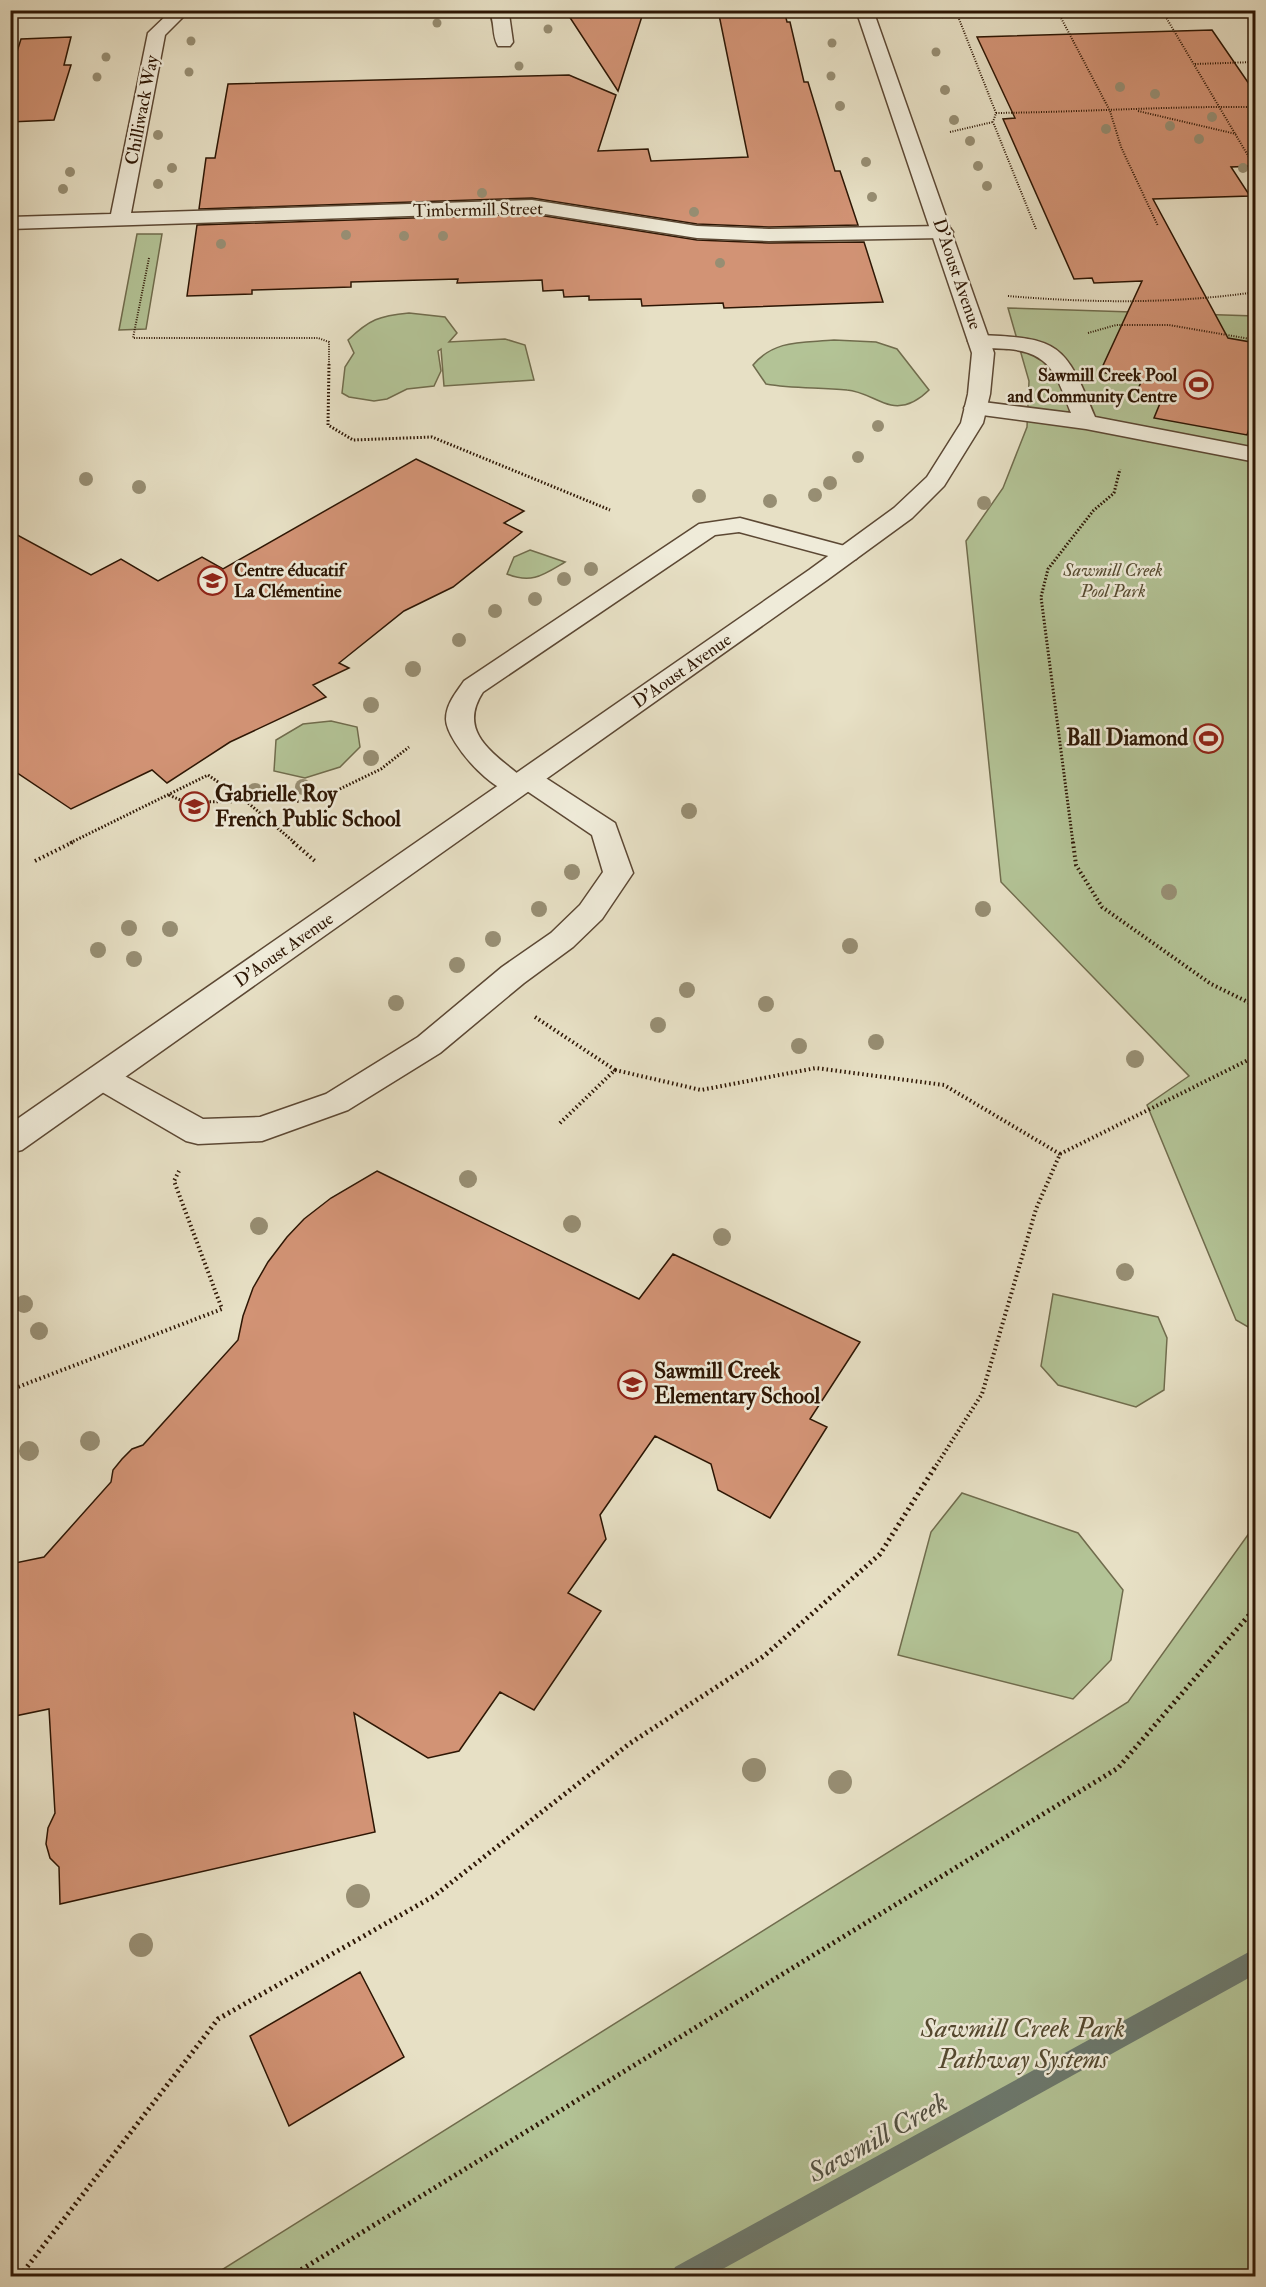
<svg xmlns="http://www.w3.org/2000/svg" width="1266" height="2287" font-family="'IM FELL Double Pica',serif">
  <rect width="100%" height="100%" fill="#e7e0c5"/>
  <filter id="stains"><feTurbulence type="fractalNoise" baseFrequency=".00333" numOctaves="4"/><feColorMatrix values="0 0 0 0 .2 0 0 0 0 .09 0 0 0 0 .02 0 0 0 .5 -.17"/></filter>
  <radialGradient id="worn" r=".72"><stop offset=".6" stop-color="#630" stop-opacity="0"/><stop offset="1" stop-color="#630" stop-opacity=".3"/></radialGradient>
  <path fill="#b3c396" stroke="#706c4d" stroke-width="1.5" d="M137,234h25l-16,95 -27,1z
    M1008,308l247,8v1015l-19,-11 -89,-215 42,-29 -188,-194 -35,-341 37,-53 24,-61 2,-46z
    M409,313l36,4 12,16 -8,9 56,-3 20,6 9,35 -90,6 -3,-37 -3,2 3,20 -7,15 -27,3 -20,10 -13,2 -25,-4 -7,-4 3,-26 9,-14 -6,-13c22,-21 31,-24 61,-27z
    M834,340l42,2 21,7 32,41c-10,10 -23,18 -38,15 -14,-3 -28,-14 -44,-15 -28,-3 -54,-1 -81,-6l-13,-19c22,-26 50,-22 81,-25z
    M530,550l35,12c-22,13 -33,22 -58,12l7,-17z
    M331,721l26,6 3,20 -20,20 -35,11 -31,-7 2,-31 27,-16z
    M1053,1294l105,23 9,21 -3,52 -28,17 -78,-22 -17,-19z
    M962,1493l116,40 45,57 -12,70 -38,39 -175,-44 33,-123z
    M1255,1525v751h-1043l916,-574z"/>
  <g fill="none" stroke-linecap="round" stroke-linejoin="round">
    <path fill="#6d7a6f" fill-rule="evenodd" d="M1256,1948v26l-546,302h-39l4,-9z"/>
  </g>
  <path fill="#d29375" stroke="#2d1604" stroke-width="1.5" d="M565,10h79l-26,81z
    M718,10h66l3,12h3l14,60h4l27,89h5l18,54 -89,2 -72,-3 -165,-26 -333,11 7,-51h9l13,-74 341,-9 47,20 -18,56 50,-2 3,12 97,-4z
    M1212,30l44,64v72l-25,1 19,29 -97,3 75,139 28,5v64l-9,28 -93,-17 9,-22 -26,-5 5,-11 -42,-8 42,-91 -48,2 -2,-5 -18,1 -71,-160 12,-1 -38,-81z
    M71,37l-7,28h7l-17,55 -44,2v-48l11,-35z
    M532,214l165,26 72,3 95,-1 19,60 -159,6 -1,-5 -81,3 -1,-7 -52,1v-4l-25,1 -1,-7 -20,1 -1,-11 -85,3 1,-4 -107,3v5l-99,3v4l-65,2 10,-71z
    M416,459l108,52 -20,12 18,9 -69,55 -49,24 -65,52 10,5 -36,17 13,12 -96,45 -63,41 -15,-13 -81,39 -61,-41v-237l81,44 30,-16 37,22 44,-24 21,12z
    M377,1171l262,128 34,-45 187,88 -50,77 17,8 -57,91 -52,-28 -7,-26 -56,-28 -55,79 6,24 -38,54 33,18 -67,99 -34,-18 -41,59 -31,7 -74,-45 21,119 -315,72 -1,-37 -9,-9 -4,-14 2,-16 7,-15 -6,-104 -39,8v-153l34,-7 67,-75 2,-12 9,-11 10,-10 11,-4 95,-105 5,-24 10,-28 15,-26 19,-25 17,-18 27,-21z
    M360,1972l44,85 -115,69 -39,-90z"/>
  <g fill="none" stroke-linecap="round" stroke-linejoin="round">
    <defs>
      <path id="service" d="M979,335c80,3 86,8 116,82l161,31v14l-170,-33 -119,-16 -3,-5 3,-5 8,-2 96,12c-14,-36 -19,-60 -62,-64 -13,-1 -25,0 -38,-3l-3,-5 3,-5z
        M740,518l116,31 3,5 -3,5 -9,2 -108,-29 -24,3 -232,157c-25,38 7,59 35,82l10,-4 10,3 77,50 18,50 -31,46 -29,28 -49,36 -84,70 -92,57 -86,31 -64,3 -12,-3 -96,-56 -5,-8 5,-8 11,-4 11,4 91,50 57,-2 66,-23 92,-57 84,-70 49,-34 29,-28 23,-33 -11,-37 -65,-44c-23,17 -81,-48 -81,-72 0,-15 10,-26 18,-38l235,-157z"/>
      <path id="minor" d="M172,10h18l-25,25 -34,178 401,-13 165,26 72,3 174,-3 7,2 3,4 -3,4 -7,2 -174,3 -72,-3 -165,-26 -522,17v-12l101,-3 37,-181z
        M488,10h19l2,4 4,28 -3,4h-12c-7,-12 -2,-25 -10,-36z"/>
      <path id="tertiary" d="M856,10h17l121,343 -4,41 -7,29 -39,63 -32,32 -85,62 -805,570 -12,3v-29l799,-554 85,-62 33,-31 34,-54 7,-29 4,-41z"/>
    </defs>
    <use href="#service" stroke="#5c4834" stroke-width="3"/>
    <use href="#minor" stroke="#5c4834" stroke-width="3"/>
    <use href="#tertiary" stroke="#5c4834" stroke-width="3"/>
    <path stroke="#2d1604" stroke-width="2" stroke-dasharray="1 1.5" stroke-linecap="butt" d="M940,10l4,9
      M1045,10l4,7
      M1146,10l2,4
      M1164,14l92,155
      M1060,16l50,95 11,36 37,79
      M959,19l37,94 -3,9 43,107
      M1195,64l61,-2
      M1138,111l98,23
      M996,113c87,-1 173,-7 260,-6
      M950,132l43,-10
      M149,258l-16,80h185l11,4v24
      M1008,296c83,7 165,8 248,-4
      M1088,333l28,-8h53l87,15"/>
    <path stroke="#2d1604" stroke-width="3" stroke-dasharray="1.5 2" stroke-linecap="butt" d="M329,364l-1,61 25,15 79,-3 178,73
      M169,795l16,7 130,-1 66,-32 28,-22
      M70,843l138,-68 39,27 48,41
      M1073,843l-32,-246 7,-28 45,-58 21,-18 6,-24"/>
    <path stroke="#2d1604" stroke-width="4" stroke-dasharray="1.5 3" stroke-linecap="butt" d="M293,842l22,19
      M1073,842l3,23 26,42 109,77 45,22
      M35,861l38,-19
      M535,1017l80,53 -56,54
      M615,1070l86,20 115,-22 128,17 116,69 -24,55 -54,185 -48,75
      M1060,1154l196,-98
      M10,1390l212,-81 -48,-128 5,-10"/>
    <path stroke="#2d1604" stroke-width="5" stroke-dasharray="2 4" stroke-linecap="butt" d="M20,2276l198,-257 216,-123 195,-152 135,-88 116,-102 55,-87
      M291,2276l827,-508 138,-161"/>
    <use href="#service" fill="#efebd9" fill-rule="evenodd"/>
    <use href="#minor" fill="#efebd9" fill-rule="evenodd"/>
    <use href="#tertiary" fill="#efebd9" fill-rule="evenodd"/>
  </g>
  <g fill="#978e73">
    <circle cx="437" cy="23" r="4.5"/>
    <circle cx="548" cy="29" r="4.5"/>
    <circle cx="191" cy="41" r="4.5"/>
    <circle cx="832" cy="43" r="4.5"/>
    <circle cx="936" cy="52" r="4.5"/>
    <circle cx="106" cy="57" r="4.5"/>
    <circle cx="519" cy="66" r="4.5"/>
    <circle cx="189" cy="72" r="4.5"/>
    <circle cx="831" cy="76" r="4.5"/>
    <circle cx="97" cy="77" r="4.5"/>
    <circle cx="1120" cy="87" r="5"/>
    <circle cx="945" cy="90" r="5"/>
    <circle cx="1155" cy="94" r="5"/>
    <circle cx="840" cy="106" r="5"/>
    <circle cx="1212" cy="117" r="5"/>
    <circle cx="954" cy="120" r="5"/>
    <circle cx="1170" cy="126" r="5"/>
    <circle cx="1106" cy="129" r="5"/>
    <circle cx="158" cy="135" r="5"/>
    <circle cx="1199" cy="139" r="5"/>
    <circle cx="970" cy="141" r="5"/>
    <circle cx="866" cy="162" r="5"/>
    <circle cx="978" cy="166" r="5"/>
    <circle cx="172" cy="168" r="5"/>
    <circle cx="1243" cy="168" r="5"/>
    <circle cx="70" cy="172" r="5"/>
    <circle cx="158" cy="184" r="5"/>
    <circle cx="987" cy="186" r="5"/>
    <circle cx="63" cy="189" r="5"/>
    <circle cx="482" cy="193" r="5"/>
    <circle cx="872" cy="197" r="5"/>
    <circle cx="694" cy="212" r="5"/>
    <circle cx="346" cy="235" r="5"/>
    <circle cx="404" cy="236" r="5"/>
    <circle cx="443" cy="236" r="5"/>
    <circle cx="221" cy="244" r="5"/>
    <circle cx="720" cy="263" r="5"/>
    <circle cx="878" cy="426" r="6"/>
    <circle cx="858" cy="457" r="6"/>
    <circle cx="86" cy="479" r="7"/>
    <circle cx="830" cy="483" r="7"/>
    <circle cx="139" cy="487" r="7"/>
    <circle cx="815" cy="495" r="7"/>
    <circle cx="699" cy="496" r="7"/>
    <circle cx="770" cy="501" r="7"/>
    <circle cx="984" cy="503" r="7"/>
    <circle cx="591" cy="569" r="7"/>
    <circle cx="564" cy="579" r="7"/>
    <circle cx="535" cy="599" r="7"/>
    <circle cx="495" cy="611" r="7"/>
    <circle cx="459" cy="640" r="7"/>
    <circle cx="413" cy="669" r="8"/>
    <circle cx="371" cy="705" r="8"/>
    <circle cx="371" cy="758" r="8"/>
    <circle cx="303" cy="787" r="8"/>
    <circle cx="255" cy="791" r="8"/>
    <circle cx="689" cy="811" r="8"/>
    <circle cx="572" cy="872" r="8"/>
    <circle cx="1169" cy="892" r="8"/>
    <circle cx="539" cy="909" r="8"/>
    <circle cx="983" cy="909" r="8"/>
    <circle cx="129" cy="928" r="8"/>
    <circle cx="170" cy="929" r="8"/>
    <circle cx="493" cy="939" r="8"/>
    <circle cx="850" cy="946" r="8"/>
    <circle cx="98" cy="950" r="8"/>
    <circle cx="134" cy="959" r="8"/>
    <circle cx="457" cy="965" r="8"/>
    <circle cx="687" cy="990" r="8"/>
    <circle cx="396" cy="1003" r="8"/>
    <circle cx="766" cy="1004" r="8"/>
    <circle cx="658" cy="1025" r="8"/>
    <circle cx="876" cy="1042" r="8"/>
    <circle cx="799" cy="1046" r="8"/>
    <circle cx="1135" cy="1059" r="9"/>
    <circle cx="468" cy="1179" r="9"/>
    <circle cx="572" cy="1224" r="9"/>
    <circle cx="259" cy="1226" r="9"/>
    <circle cx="722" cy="1237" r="9"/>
    <circle cx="1125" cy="1272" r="9"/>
    <circle cx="24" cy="1304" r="9"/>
    <circle cx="39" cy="1331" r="9"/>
    <circle cx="90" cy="1441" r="10"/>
    <circle cx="29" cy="1451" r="10"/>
    <circle cx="754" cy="1770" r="12"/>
    <circle cx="840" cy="1782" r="12"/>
    <circle cx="358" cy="1896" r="12"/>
    <circle cx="141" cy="1945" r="12"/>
  </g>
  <defs>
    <symbol id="stadium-ring" viewBox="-11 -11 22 22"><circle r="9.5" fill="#efebd9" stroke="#8f2418" stroke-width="1.5"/><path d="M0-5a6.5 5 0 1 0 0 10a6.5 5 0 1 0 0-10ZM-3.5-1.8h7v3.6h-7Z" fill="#8f2418"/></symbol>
    <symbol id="school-ring" viewBox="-11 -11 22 22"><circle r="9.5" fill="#efebd9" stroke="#8f2418" stroke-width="1.5"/><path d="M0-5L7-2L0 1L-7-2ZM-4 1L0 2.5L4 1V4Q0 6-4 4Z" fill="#8f2418"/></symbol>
  </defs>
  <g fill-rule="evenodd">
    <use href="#stadium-ring" x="1182" y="368" width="33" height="33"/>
    <use href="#school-ring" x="196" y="564" width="33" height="33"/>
    <use href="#stadium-ring" x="1192" y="722" width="33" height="33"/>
    <use href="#school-ring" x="178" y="790" width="33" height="33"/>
    <use href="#school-ring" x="616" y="1368" width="33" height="33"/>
  </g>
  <g text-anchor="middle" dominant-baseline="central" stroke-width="5" stroke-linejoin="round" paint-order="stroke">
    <g font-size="18" fill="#2d1604" stroke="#efebd9">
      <text transform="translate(142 110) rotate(-79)">Chilliwack Way</text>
      <text transform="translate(478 210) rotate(-1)">Timbermill Street</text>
      <text transform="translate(957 274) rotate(71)">D'Aoust Avenue</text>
      <text transform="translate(682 671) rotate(-35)">D'Aoust Avenue</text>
      <text transform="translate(284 950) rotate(-35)">D'Aoust Avenue</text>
    </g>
    <g font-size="18" font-weight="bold" fill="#2d1604" stroke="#efebd9" text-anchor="end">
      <text x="1177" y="375">Sawmill Creek Pool<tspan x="1177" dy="21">and Community Centre</tspan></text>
      <text x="234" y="570" text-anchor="start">Centre éducatif<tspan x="234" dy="21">La Clémentine</tspan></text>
    </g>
    <g font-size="18" font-style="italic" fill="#554a30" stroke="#efebd9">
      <text x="1113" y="570">Sawmill Creek<tspan x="1113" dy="21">Pool Park</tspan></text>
    </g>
    <g font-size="22" font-weight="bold" fill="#2d1604" stroke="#efebd9" text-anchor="start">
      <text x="1188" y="738" text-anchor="end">Ball Diamond</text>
      <text x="215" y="794">Gabrielle Roy<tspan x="215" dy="25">French Public School</tspan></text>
      <text x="654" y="1371">Sawmill Creek<tspan x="654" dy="25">Elementary School</tspan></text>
    </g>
    <g font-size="27" font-style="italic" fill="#554a30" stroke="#efebd9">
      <text x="1023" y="2028">Sawmill Creek Park<tspan x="1023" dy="31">Pathway Systems</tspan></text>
    </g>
    <g font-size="28" font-style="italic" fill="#525043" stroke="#efebd9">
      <text transform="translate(878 2138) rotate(-29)">Sawmill Creek</text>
    </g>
  </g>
  <rect width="1266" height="2287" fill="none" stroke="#e7e0c5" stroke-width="36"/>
  <rect x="12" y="12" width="1242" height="2263" fill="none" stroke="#2d1604" stroke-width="3"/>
  <rect x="18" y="18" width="1230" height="2251" fill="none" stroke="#2d1604" stroke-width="1.5"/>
  <rect width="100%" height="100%" filter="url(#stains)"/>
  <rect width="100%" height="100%" fill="url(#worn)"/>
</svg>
